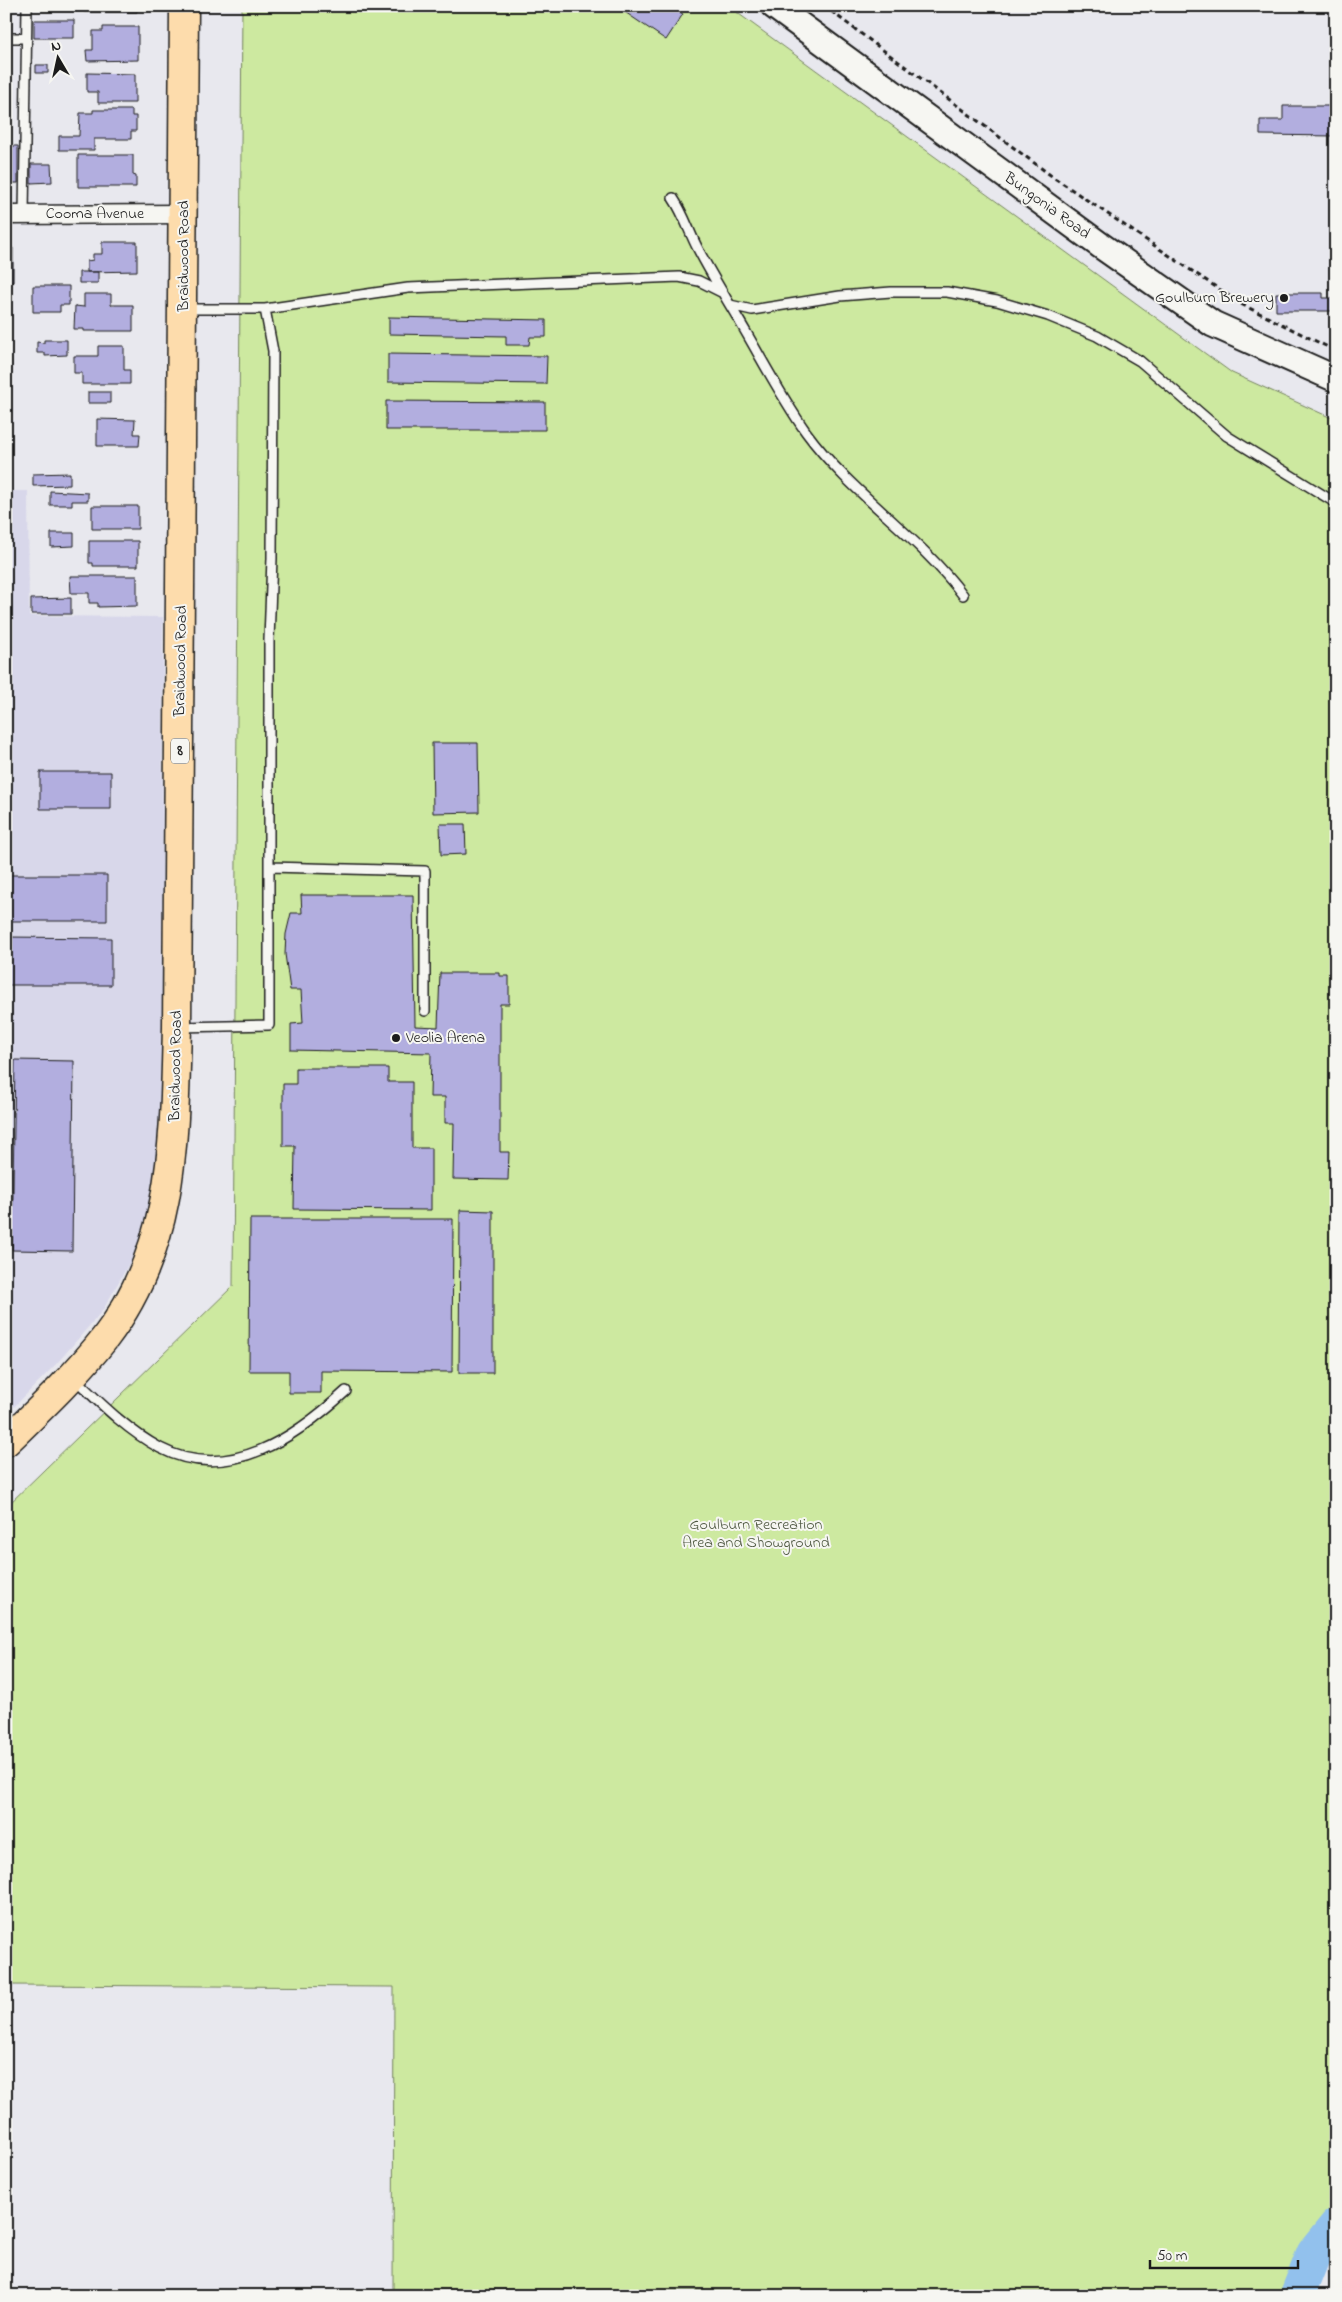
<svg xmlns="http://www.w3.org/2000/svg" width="1342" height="2302" font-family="'Indie Flower',sans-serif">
  <rect width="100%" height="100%" fill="#e8e8ee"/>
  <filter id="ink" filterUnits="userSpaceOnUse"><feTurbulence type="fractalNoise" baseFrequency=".02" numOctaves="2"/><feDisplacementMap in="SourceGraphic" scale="10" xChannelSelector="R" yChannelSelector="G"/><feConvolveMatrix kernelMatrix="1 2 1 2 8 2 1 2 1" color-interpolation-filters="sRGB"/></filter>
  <g filter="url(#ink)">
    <path fill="#d8d7ea" d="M6,491h22l1,125 134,1 -1,479 -6,87 -9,35 -11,33 -33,59 -45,52 -52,53z"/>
    <path fill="#cde9a0" stroke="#74825e" d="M242,6h486l504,367 104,47v1789l-35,39 -10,22v23l-898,-4 1,-302 -388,-2v-478l227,-221z"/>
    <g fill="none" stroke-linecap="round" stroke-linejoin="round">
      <path stroke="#92c1ed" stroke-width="35" d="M1297,2296l17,-43 22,-27"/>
    </g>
    <path fill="#b2aedf" stroke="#1c1c1c" d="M84,6h53v6h-53z
      M616,6h54l13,8 -17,26z
      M34,20h40v18h-40z
      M103,27h35v33l-51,1 -1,-11h7v-19h10z
      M36,65h12v8h-12z
      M87,73l48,1v29h-37v-11h-11z
      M1283,106h53v30l-76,-1v-15h23z
      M93,110h39v6h4v15h-5v8h-37v11h-35v-14h20l1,-23h13z
      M6,146h12v37h-12z
      M78,155h55v20l3,1v11h-58z
      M31,164h20l1,18 -21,1z
      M102,242h35v29l-50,1v-11l6,-1v-6h9z
      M6,248h7v34h-7z
      M79,272h19v11h-19z
      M33,286h36v19h-9v7h-27z
      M1276,293h47v5h13v13h-60z
      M84,294h27v11h22v26h-49v-2h-10l1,-23 9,1z
      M389,317l157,3v17h-16l-1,8h-23v-9l-117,-2z
      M44,340h23v15l-22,1v-3h-8v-11l7,1z
      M98,346h26v24h6v14h-48v-11h-8v-17h24z
      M388,354l159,2 -1,28 -158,-2z
      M88,392h22v11h-22z
      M386,401l159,1v28h-159z
      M97,419l38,1 -1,14h6l-1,12h-42z
      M70,473v12l-37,1v-12z
      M50,491l38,2v8h-16v4h-22z
      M92,506h46v23h-46z
      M51,533h23v13l-23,1z
      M89,541h49v25h-45v-3h-4z
      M70,576h67v30l-39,1v-4h-9v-10h-18z
      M71,598v16h-40v-15z
      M432,743h46l1,69 -46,1z
      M40,772h71v37h-71z
      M440,824h25l1,30 -25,1z
      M6,875h101v46h-101z
      M301,895h112l2,131 23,1 2,-54h60v3h9v28h-9v148h9l-1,28 -55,-1 1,-56h-9v-26h-15l1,-44 -140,-3v-26l12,-1 -2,-33h-11l-5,-36 1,-20 5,-21h11z
      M6,937l105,1v47h-105z
      M15,1060l59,1 -2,190 -60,-1z
      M296,1068h92v14h24v66h19v62l-137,-1 1,-63h-12v-62h13z
      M460,1210l33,1v162h-34z
      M250,1219h203l-1,153 -131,-1v22h-32v-22h-40z"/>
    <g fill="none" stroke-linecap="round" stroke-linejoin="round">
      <defs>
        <path id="lane" d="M6,38h20
          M673,198c11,16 16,34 25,51 15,29 33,57 49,85 19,33 37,67 59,98 45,62 111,102 157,163
          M24,215l3,-209
          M730,305l22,5 88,-14 51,-4h56l50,9 51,15 49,20 43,25 87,75 109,67
          M184,309h81l143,-21 271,-11 20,4 22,11
          M269,867l156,4v140
          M179,1027l90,-2v-385l3,-82 1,-207 -8,-42
          M74,1378c26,25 54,53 86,70 69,36 136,-11 186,-57"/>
        <path id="street" d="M6,215l179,-1"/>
        <path id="secondary" d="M774,6l326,239 113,79 123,55"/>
        <path id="primary" d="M6,1442c34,-33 70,-67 99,-104 71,-92 69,-201 72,-311l7,-1021"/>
      </defs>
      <use href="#lane" stroke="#1c1c1c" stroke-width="12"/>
      <use href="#street" stroke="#1c1c1c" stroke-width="21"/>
      <use href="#secondary" stroke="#1c1c1c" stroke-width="29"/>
      <use href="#primary" stroke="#1c1c1c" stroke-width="31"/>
      <path stroke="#1c1c1c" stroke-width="3" stroke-dasharray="5 4" stroke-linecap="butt" d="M824,6l229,171 188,127 95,47"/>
      <use href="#lane" stroke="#f6f6f2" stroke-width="9"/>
      <use href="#street" stroke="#f6f6f2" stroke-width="18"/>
      <use href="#secondary" stroke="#f6f6f2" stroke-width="25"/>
      <use href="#primary" stroke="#fddcac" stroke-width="28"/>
    </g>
  </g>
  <g fill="#1c1c1c" stroke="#f6f6f2" stroke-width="2">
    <circle cx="1284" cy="298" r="5"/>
    <circle cx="396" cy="1038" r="5"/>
  </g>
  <g text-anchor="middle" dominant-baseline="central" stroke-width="4" stroke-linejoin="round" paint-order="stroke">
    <rect fill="#f6f6f2" stroke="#5d5d5c" stroke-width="1" x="171" y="738.5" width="18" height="25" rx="4"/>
    <g font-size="15" font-weight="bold" fill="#1c1c1c">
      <text x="180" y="751">8</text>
    </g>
    <g font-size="16" fill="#1c1c1c" stroke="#f6f6f2">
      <text transform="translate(1047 206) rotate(36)">Bungonia Road</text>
      <text x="95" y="214">Cooma Avenue</text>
      <text transform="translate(184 256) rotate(-90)">Braidwood Road</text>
      <text transform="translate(181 661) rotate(-89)">Braidwood Road</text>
      <text transform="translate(176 1066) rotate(-89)">Braidwood Road</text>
    </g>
    <g font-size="16" fill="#1c1c1c" stroke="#f6f6f2" text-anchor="end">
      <text x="1274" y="298">Goulburn Brewery</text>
      <text x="406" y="1038" text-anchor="start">Veolia Arena</text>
    </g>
    <g font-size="16" fill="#515a44" stroke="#f6f6f2">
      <text x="756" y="1525">Goulburn Recreation<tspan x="756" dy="18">Area and Showground</tspan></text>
    </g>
  </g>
  <rect width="1342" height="2302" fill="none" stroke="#f6f6f2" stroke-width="25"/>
  <rect x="12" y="12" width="1317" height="2277" fill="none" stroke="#1c1c1c" stroke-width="2" filter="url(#ink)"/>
  <g transform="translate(58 58) rotate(351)" stroke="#f6f6f2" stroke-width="4" paint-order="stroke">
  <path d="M0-4L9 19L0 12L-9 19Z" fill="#1c1c1c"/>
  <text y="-8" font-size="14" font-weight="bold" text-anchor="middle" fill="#1c1c1c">N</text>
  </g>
  <path d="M1150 2260v8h148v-8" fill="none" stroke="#1c1c1c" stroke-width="2.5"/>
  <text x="1157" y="2260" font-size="15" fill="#1c1c1c" stroke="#f6f6f2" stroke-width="4" paint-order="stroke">50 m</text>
</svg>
